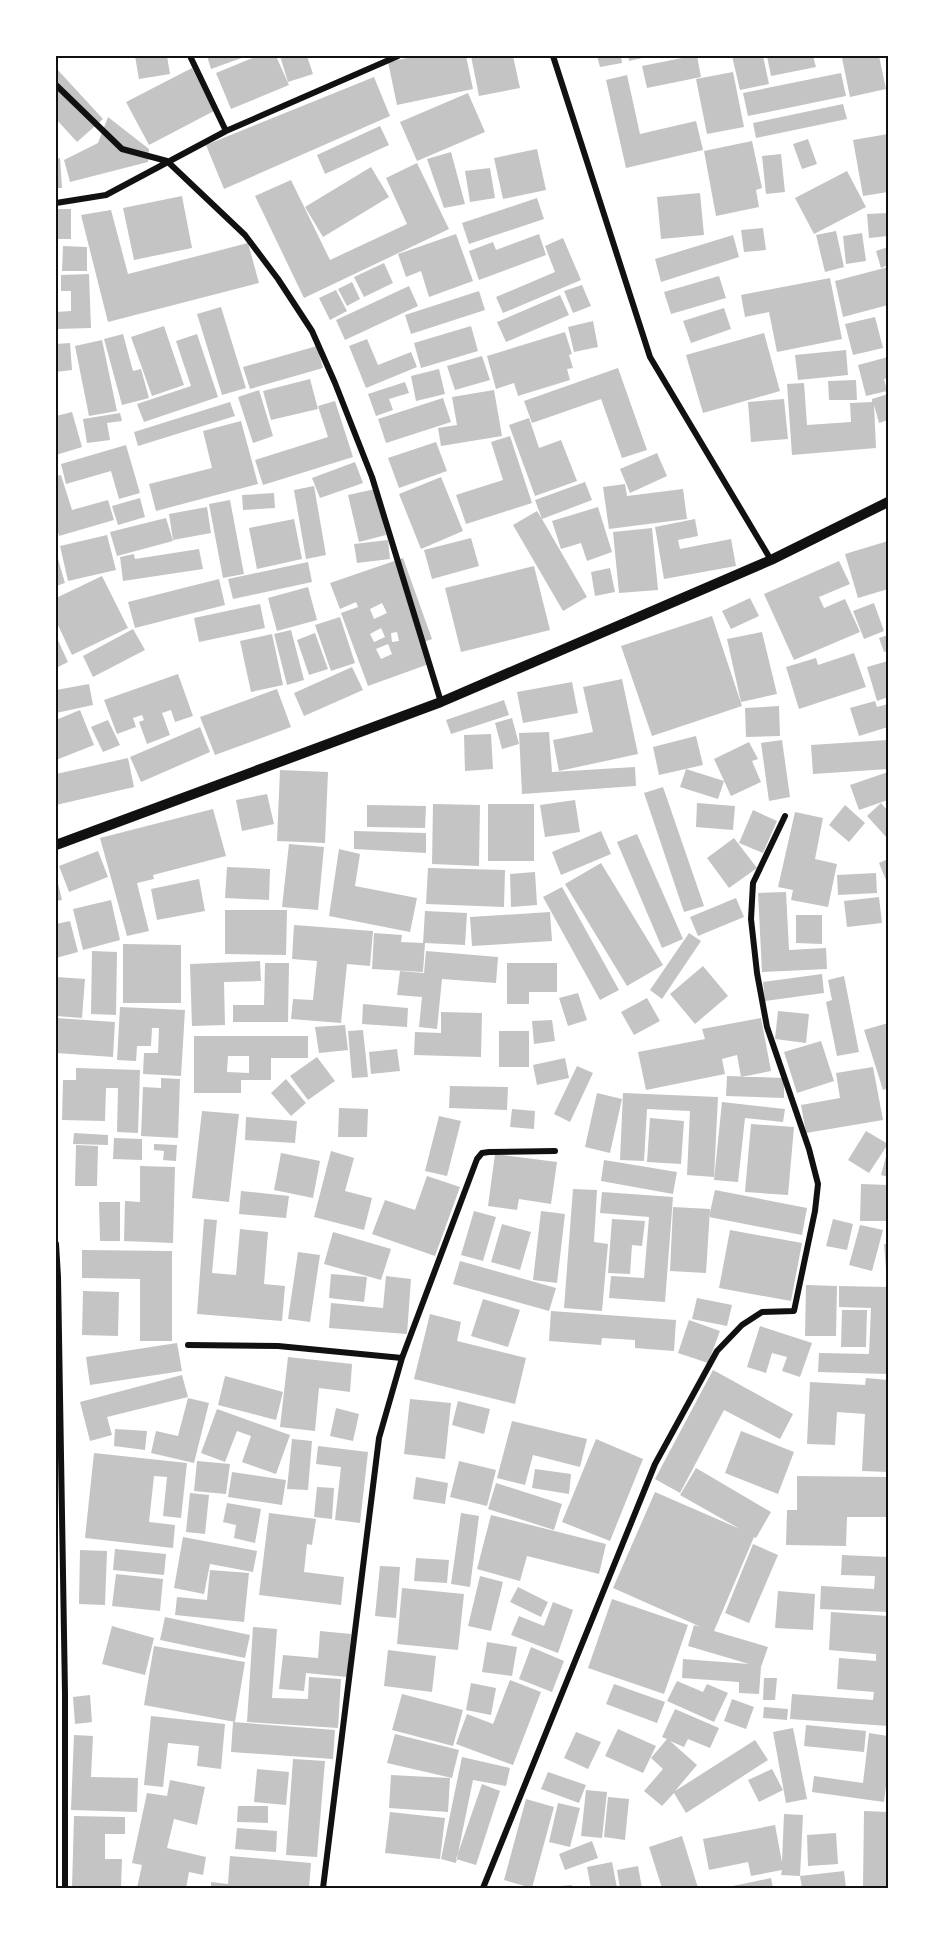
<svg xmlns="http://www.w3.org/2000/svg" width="944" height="1944" font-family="Cabin,sans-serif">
  <rect width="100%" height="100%" fill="#fff"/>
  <path fill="#c4c4c4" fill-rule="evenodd" d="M135,56h32l3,18 -31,5z
    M207,56h40l-36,13z
    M257,56h19l13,29 -58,24 -15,-36z
    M280,56h27l6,18 -25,8z
    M417,56h49l7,33 -76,16 -9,-43z
    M471,56h42l7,32 -41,8z
    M597,56h24l1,7 -22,4z
    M628,56h23l-22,5z
    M692,56h5l4,21 -54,11 -5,-22z
    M732,56h31l6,28 -29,6z
    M767,56h46l3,11 -45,9z
    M853,56h26l7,33 -36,8 -8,-39z
    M56,68l47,51 -26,23 -21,-23z
    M192,68l22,43 -65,34 -23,-43z
    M733,72l11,55 -37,7 -11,-55z
    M841,73l5,23 -98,20 -5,-23z
    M627,75l13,59 56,-13 7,29 -77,18 -20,-88z
    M374,77l16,39 -166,73 -18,-44z
    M468,93l17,39 -68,29 -17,-39z
    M843,104l4,15 -91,19 -3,-15z
    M108,117l41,32 -1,13 -78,20 -6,-22 34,-17z
    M380,126l9,19 -64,29 -8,-19z
    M888,134v58l-25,4 -10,-56z
    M808,139l9,25 -15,5 -9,-25z
    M752,141l10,47 -6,2 3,17 -43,9 -12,-65z
    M537,149l9,41 -43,9 -9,-41z
    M451,152l14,52 -21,4 -17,-49z
    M781,154l4,38 -19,2 -4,-38z
    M60,158l2,30h-6v-29z
    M417,163l32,66 -145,69 -49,-102 36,-16 39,80 77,-36 -21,-46z
    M371,167l18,30 -66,40 -18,-30z
    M490,168l5,30 -25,4 -5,-31z
    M847,171l19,36 -52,27 -19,-36z
    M700,193l4,42 -43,4 -4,-42z
    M182,196l10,52 -58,12 -11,-52z
    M537,198l7,21 -75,25 -7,-21z
    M56,209h15v30h-15z
    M111,210l17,64 120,-31 11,40 -151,39 -27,-107z
    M888,213v23l-19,2 -2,-24z
    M763,228l3,22 -22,2 -3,-22z
    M836,231l8,36 -19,5 -9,-37z
    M862,233l4,28 -20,3 -3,-28z
    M456,234l17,47 -44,16 -8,-26 -15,6 -8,-23z
    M539,234l7,21 -67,25 -10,-29 24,-9 3,8z
    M733,235l6,22 -78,25 -6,-23z
    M563,238l18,42 -78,33 -7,-16 59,-25 -10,-26z
    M63,246l24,1v24h-25z
    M888,247v18l-7,3 -5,-17z
    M384,263l9,20 -29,14 -10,-20z
    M888,267v38l-45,12 -8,-36z
    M89,274l2,54 -35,1v-17l15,-1v-20h-10v-16z
    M719,276l7,22 -55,16 -7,-22z
    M830,278l12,61 -65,13 -8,-40 -24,5 -4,-22z
    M352,282l8,17 -13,7 -9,-17z
    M582,285l9,21 -18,7 -9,-22z
    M409,286l9,20 -73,34 -9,-20z
    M336,290l11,21 -17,9 -11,-22z
    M479,291l6,19 -74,24 -6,-19z
    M560,295l9,20 -63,27 -9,-20z
    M221,307l25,81 -24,7 -25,-81z
    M724,308l7,21 -40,14 -8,-22z
    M875,317l8,31 -30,7 -8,-31z
    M593,321l5,26 -24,5 -6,-25z
    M164,326l20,59 -32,11 -21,-59z
    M471,326l7,25 -57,17 -7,-25z
    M565,332l7,22 -3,1 4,13 -6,1 3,11 -52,16 -4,-13 -18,6 -9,-33z
    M764,333l16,58 -77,22 -17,-58z
    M123,334l10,37 8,-2 8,29 -27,7 -18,-66z
    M197,334l21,63 -74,25 -7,-18 54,-18 -15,-45z
    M367,339l11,26 33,-13 6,15 -51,21 -17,-42z
    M102,340l15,71 -28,5 -14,-70z
    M70,343l2,27 -16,2v-28z
    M317,346l6,22 -73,21 -7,-22z
    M846,350l2,25 -50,5 -3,-25z
    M482,356l8,24 -35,10 -8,-24z
    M888,357v21l-4,1 3,12 -21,5 -8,-31z
    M618,368l29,82 -25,8 -21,-59 -69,24 -8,-22z
    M439,369l6,25 -29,7 -5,-25z
    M310,379l8,30 -47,11 -8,-29z
    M856,380l1,20h-28l-1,-19z
    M405,382l4,11 -20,6 4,11 -17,6 -8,-22z
    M804,383l3,42 44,-3 -1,-19 22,-1v-3l16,-5v26l-9,3 -5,-18 2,43 -84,7 -5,-71z
    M259,390l14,46 -20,7 -15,-46z
    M494,390l8,46 -61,10 -3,-18 19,-3 -5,-28z
    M443,398l8,24 -65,21 -8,-24z
    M784,399l4,40 -37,3 -3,-40z
    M335,401l18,56 -90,28 -8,-25 73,-23 -10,-31z
    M230,402l5,14 -97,30 -4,-14z
    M72,412l10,35 -26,8v-39z
    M120,413l2,8 -15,2 3,17 -23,3 -4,-24z
    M529,418l10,30 22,-8 16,41 -42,15 -26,-71z
    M241,421l17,63 -102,27 -7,-27 63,-16 -9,-37z
    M510,436l22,67 -66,21 -10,-29 47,-15 -12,-38z
    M436,442l11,29 -48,17 -11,-30z
    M126,445l14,48 -21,6 -8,-28 -45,13 -5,-20z
    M657,453l10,23 -37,17 -10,-24z
    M355,462l8,21 -43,15 -8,-20z
    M61,475l11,35 36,-10 6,20 -55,16 -3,-13v-47z
    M441,477l22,54 -42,18 -22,-55z
    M585,482l7,18 -50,19 45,78 -24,14 -50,-86 24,-14 5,8 -7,-19z
    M625,484l2,12 56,-7 4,30 -78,10 -6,-42z
    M314,486l12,69 -20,4 -12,-69z
    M375,489l11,46 -27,7 -11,-47z
    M274,493l1,15 -32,2 -1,-15z
    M140,498l5,19 -27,8 -6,-19z
    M230,500l14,74 -21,4 -14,-74z
    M207,507l4,26 -38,7 -4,-26z
    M598,507l14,45 -25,9 -6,-18 -20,6 -9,-28z
    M166,518l7,23 -56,15 -7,-24z
    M294,519l8,40 -45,10 -8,-41z
    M695,519l3,17 -20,4 2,9 51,-10 5,27 -72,13 -9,-52z
    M652,528l6,62 -39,3 -6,-61z
    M107,535l9,35 -48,11 -8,-35z
    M471,538l8,28 -47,13 -8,-29z
    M388,540l2,19 -33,4 -3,-19z
    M888,541v48l-30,9 -13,-44z
    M199,549l4,20 -80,12 -3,-24 14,-3 1,5z
    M56,552l9,31 -9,3z
    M403,558l29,81 -11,4 8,21 -61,22 -27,-73 17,-6 -2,-5 -16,7 -10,-26zM382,603l5,10 -13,6 -4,-10zM381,628l4,9 -11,5 -4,-8zM397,632l2,9 -7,1 -1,-9zM388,644l4,10 -11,5 -5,-10z
    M839,561l11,23 -31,13 5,11 21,-9 15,33 -66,28 -30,-66z
    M308,562l4,20 -79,17 -5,-20z
    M534,566l16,64 -89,22 -16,-64z
    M610,568l5,24 -20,4 -4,-24z
    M102,576l26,52 -56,27 -16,-34v-23z
    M219,579l6,26 -90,23 -7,-26z
    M308,587l9,33 -40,11 -9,-33z
    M750,598l9,18 -28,13 -9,-18z
    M874,603l10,28 -20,8 -11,-28z
    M260,604l5,24 -66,14 -5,-24z
    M712,616l30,90 -90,30 -31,-90z
    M340,617l15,46 -24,8 -16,-46z
    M133,629l12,21 -52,27 -10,-21z
    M291,630l13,50 -17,5 -13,-51z
    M762,632l15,62 -36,8 -14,-63z
    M315,633l13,36 -19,6 -12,-35z
    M272,634l11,51 -32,7 -11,-51z
    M888,635v16l-4,1 -5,-14z
    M56,636l12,26 -12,6z
    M854,653l12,34 -67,22 -13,-42 30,-9 2,7z
    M888,661v36l-11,4 -10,-34z
    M352,667l11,23 -59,26 -10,-23z
    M178,674l15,42 -18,6 -4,-12 -9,3 8,22 -23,9 -8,-22 5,-2 -2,-5 -9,3 3,9 -19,7 -13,-34z
    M622,679l16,75 -79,17 -6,-31 40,-8 -10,-45z
    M572,682l6,31 -55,10 -6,-31z
    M89,684l4,21 -37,8v-23z
    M277,689l14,38 -76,28 -15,-38z
    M504,700l5,15 -58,19 -5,-14z
    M875,701l2,6 11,-3v23l-29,9 -9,-28z
    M779,706l1,30 -34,1 -1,-29z
    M80,710l14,35 -38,15v-40z
    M512,718l7,26 -17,5 -7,-26z
    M108,720l12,25 -17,7 -12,-25z
    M200,727l10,25 -69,30 -11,-25z
    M549,732l3,40 83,-5 1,19 -114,8 -3,-61z
    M491,734l2,35 -28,2 -1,-36z
    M696,736l7,29 -44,10 -6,-28z
    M782,740l8,57 -21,4 -8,-58z
    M887,740l1,29 -75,5 -2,-29z
    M749,742l9,17 -6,2 9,21 -30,14 -17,-37z
    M128,758l6,29 -78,18v-31z
    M686,769l38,12 -6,18 -38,-12z
    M280,770l48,2 -3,71 -48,-2z
    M888,772v28l-29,10 -9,-25z
    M663,787l41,119 -20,6 -40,-119z
    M267,794l7,30 -32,7 -6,-31z
    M575,800l5,32 -35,5 -5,-32z
    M697,803l38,3 -2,24 -37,-3z
    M881,803l7,8v28l-21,-23z
    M433,804l47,1 -1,61 -47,-2z
    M488,804h46v57h-46z
    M367,805l59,1 -1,22 -58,-1z
    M845,805l20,18 -16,19 -20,-17z
    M213,809l13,47 -73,19 1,4 -17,4 12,48 -22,5 -27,-98z
    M753,810l24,11 -14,32 -24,-10z
    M795,812l28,6 -8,41 22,5 -9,43 -37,-7 2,-10 -15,-3z
    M354,831l72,2v20l-72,-4z
    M601,831l10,23 -50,21 -9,-23z
    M637,834l46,105 -21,9 -45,-106z
    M734,838l23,30 -28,20 -22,-30z
    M289,844l35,3 -6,63 -36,-3z
    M339,849l21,5 -5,32 62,12 -7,34 -81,-16z
    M98,851l10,26 -39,15 -10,-26z
    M888,859v26l-9,-22z
    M601,863l62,102 -36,21 -62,-102z
    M227,867l43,2 -1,31 -44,-2z
    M428,868l77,2 -1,37 -78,-3z
    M535,872l2,33 -26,2 -1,-33z
    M876,873l1,20 -39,2 -1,-20z
    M56,875l6,25 -6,1z
    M199,879l6,32 -48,9 -6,-31z
    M562,887l57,103 -19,10 -57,-103z
    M786,892l3,58 37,-2 1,21 -65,3 -4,-79z
    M879,897l3,26 -35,4 -3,-26z
    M736,898l8,19 -46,19 -8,-19z
    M111,900l9,40 -37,10 -10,-41z
    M225,910h62l-1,45 -61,-1z
    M425,911l42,2 -2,32 -40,-2 -2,29 -51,-3 2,-36 28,2 -1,7 22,1z
    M550,912l2,29 -80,5 -2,-29z
    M796,915h26v29l-26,-1z
    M70,921l8,31 -22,6v-34z
    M294,925l79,6 -3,35 -23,-2 -6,59 -50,-4 2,-20 20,1 4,-39 -25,-2z
    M689,933l12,8 -39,58 -12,-9z
    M123,944l58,1v58h-58z
    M92,951l25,1 -1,63 -25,-1z
    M426,951l72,6 -2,26 -54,-4 -5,50 -18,-2 3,-30 -25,-2 3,-24 24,2z
    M260,961l1,20 -37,1 1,43 -33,1 -2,-62z
    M265,963h24l-1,59h-55v-17h31z
    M507,963h50v29h-28v12h-22z
    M703,966l25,30 -33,28 -25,-30z
    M822,974l2,19 -59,8 -2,-19z
    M844,976l15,76 -22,4 -11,-54 6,-2 -4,-20z
    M56,977l29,2 -3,39 -26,-2z
    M578,993l9,27 -19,6 -9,-28z
    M647,998l13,23 -26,14 -13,-23z
    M363,1004l45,4 -1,19 -45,-3z
    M120,1007l65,3 -4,66 -38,-2 1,-21h14l1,-25h-7l-1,18h-14l-1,15 -19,-1z
    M778,1011l31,3 -3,29 -31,-4z
    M441,1012l41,1 -1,44 -67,-2 1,-23 26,1z
    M56,1018l59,4 -2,35 -57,-4z
    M761,1018l10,53 -30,6 -4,-22 -15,4 3,15 -79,16 -8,-38 67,-13 -3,-10z
    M552,1020l3,21 -21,3 -2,-23z
    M888,1023v65l-5,2 -19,-60z
    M345,1025l3,25 -29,3 -4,-26z
    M363,1030l5,47 -16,1 -4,-47z
    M499,1031h30v36h-30z
    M194,1036h114v22h-37v22h-30v13h-47zM228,1056h21v17l-22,-1z
    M821,1041l13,40 -37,12 -13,-41z
    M397,1049l3,22 -29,3 -2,-22z
    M317,1057l18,24 -27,19 -18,-24z
    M565,1058l4,20 -32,7 -4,-20z
    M577,1066l16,7 -23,49 -16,-8z
    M873,1067l10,53 -77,13 -5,-28 39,-7 -4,-25z
    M76,1068l64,2 -2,63 -21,-1 1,-44h-12l-1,33 -43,-1 1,-40h13z
    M727,1076l57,2v20l-58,-2z
    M161,1078l19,1 -2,59 -37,-2 2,-49 18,1z
    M286,1079l20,24 -15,13 -20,-23z
    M450,1086l58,1 -1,23 -58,-2z
    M597,1093l25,6 -12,54 -25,-6z
    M623,1093l95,4 -4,80 -27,-2 3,-64 -43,-2 -3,52 -24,-1z
    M722,1102l63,7 -2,13 -38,-4 -7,64 -24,-2z
    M339,1108l29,1 -1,28h-29z
    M512,1109l23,2 -1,18 -24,-2z
    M202,1111l37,3 -10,88 -37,-4z
    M439,1116l22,5 -14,55 -22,-5z
    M246,1117l51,4 -2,22 -50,-3z
    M650,1118l34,3 -3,43 -34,-2z
    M751,1124l43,3 -6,68 -43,-3z
    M866,1131l22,13 -19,29 -21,-13z
    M74,1133l34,2v10l-35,-1z
    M114,1138l28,1v21l-29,-1z
    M154,1144l23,1 -1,16 -13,-1 1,-9 -10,-1z
    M76,1145l22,1 -1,40h-22z
    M888,1149v28l-7,-2z
    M331,1151l23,7 -9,33 27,7 -8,32 -50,-13z
    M281,1153l39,8 -7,37 -39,-8z
    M495,1154l62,8 -6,42 -32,-5 -2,11 -29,-4z
    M604,1160l73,12 -4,22 -72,-13z
    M140,1166l35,1 -2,76 -49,-2 1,-40 15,1z
    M427,1176l33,11 -25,69 -63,-22 13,-34 30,10z
    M861,1184l27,1v36h-28z
    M573,1189l24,1 -3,52 14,2 -6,67 -38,-3z
    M715,1190l92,18 -5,27 -93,-18z
    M241,1191l48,5 -3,22 -47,-4z
    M602,1192l71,5 -8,105 -56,-4 2,-22 33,2 5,-61 -49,-4z
    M99,1202h21v39h-20z
    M673,1207l37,2 -4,64 -36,-2z
    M474,1211l22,6 -13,44 -22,-6z
    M541,1211l24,3 -8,69 -24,-3z
    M204,1219l13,1 -5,53 24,2 4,-46 28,3 -4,52 21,2 -3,35 -85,-7z
    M612,1219l33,2 -3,25 -10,-1 -2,29 -22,-1z
    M833,1219l20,5 -6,26 -21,-4z
    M502,1224l29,8 -11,38 -29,-8z
    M860,1225l23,5 -11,41 -23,-6z
    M730,1230l72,13 -11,58 -72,-13z
    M333,1232l58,17 -10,31 -57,-16z
    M884,1244h4v25h-2z
    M82,1250l90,1v90h-32v-62l-58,-1z
    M298,1252l22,3 -10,67 -22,-3z
    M460,1261l96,27 -7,23 -96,-27z
    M331,1274l36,3 -3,25 -35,-4z
    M386,1276l25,3 -4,55 -78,-6 2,-25 52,5z
    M806,1285l31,1 -1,50h-31z
    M839,1286l49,1v87l-70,-2 1,-19 50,1 2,-46 -32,-1z
    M83,1291l36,1 -1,44 -36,-1z
    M697,1298l35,7 -5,21 -35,-7z
    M483,1299l37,11 -12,37 -37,-11z
    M842,1310h25l-1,37h-25z
    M551,1311l125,9 -2,31 -39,-3v-8l-33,-2 -1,7 -52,-4z
    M430,1314l31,8 -4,19 69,17 -11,46 -101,-25z
    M689,1320l31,11 -12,32 -30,-10z
    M760,1326l52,17 -12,34 -18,-6 5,-14 -15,-4 -6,20 -19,-6z
    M177,1343l5,28 -92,14 -4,-28z
    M288,1357l64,7 -2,28 -31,-4 -4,43 -35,-4z
    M713,1370l80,44 -13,25 -56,-29 -44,83 -25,-14z
    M182,1375l6,22 -81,20 5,18 -22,6 -10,-39z
    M225,1376l58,16 -7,28 -58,-15z
    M866,1378l22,2v92l-26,-1 3,-57 -28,-2 -2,33 -28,-1 3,-62 55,3z
    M188,1398l21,5 -15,60 -43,-10 5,-22 22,5z
    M410,1399l41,4 -6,56 -41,-5z
    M458,1401l32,8 -6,25 -32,-9z
    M336,1408l23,6 -6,27 -23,-5z
    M217,1409l73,26 -14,39 -34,-12 9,-26 -14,-5 -12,31 -24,-9z
    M512,1421l75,18 -7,28 -47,-12 -8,30 -28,-7z
    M115,1429l32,2 -2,19 -31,-4z
    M741,1431l53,21 -16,42 -53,-21z
    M292,1439l20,2 -4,49 -21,-1z
    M596,1439l47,20 -33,82 -48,-19z
    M318,1446l50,6 -8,71 -25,-3 6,-53 -25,-3z
    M94,1453l93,10 -6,55 -18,-2 4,-39 -13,-1 -5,46 26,3 -2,23 -88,-10z
    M197,1461l33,3 -4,30 -32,-3z
    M459,1461l37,9 -9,36 -37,-9z
    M696,1468l75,44 -15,26 -2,-1 -40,94 54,16 -7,20 -2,27 -20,-1v-11l-57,-4 1,-19 66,5 -61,-18 6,-21 7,2 -88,-39 42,-96 85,37 -60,-34z
    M535,1469l36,5 -2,20 -37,-6z
    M232,1472l54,8 -4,25 -54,-8z
    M797,1476l91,1v40h-41l-1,29 -60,-1 1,-35h10z
    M416,1477l32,6 -3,21 -32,-5z
    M496,1483l66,21 -8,26 -66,-21z
    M317,1487l17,1 -2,31 -18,-2z
    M190,1493l19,2 -4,39 -19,-2z
    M227,1503l34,6 -6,34 -21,-5 2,-13 -13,-3z
    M269,1513l47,6 -4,26 -5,-1 -3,28 40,5 -3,28 -82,-10z
    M461,1513l18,3 -9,71 -19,-3z
    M491,1515l115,29 -7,30 -72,-18 -7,25 -43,-12z
    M183,1537l74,14 -4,21 -43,-8 -6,30 -30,-6z
    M753,1544l25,11 -29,68 -24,-10z
    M115,1549l51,5 -2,21 -51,-5z
    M80,1550l27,1 -2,54 -26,-1z
    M842,1555l46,2v55l-68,-3 1,-23 53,3 1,-13 -34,-1z
    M416,1558l33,2 -2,23 -33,-2z
    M380,1566l20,1 -4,51 -21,-2z
    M210,1570l39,3 -5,49 -69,-7 2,-18 30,3z
    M116,1574l47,5 -3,32 -48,-5z
    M480,1576l23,6 -12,49 -23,-5z
    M518,1587l30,15 -7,15 -31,-15z
    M402,1588l62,6 -6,56 -61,-6z
    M778,1591l37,3 -2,36 -38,-2z
    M612,1599l76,26 -24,69 -76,-26z
    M553,1602l20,8 -15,43 -47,-18 8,-19 25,10z
    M831,1612l57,4v110l-98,-7 2,-25 81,6 1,-8 -37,-3 2,-31 37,3v-7l-47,-4z
    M165,1617l85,18 -5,23 -85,-18z
    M112,1626l42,12 -9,37 -43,-11z
    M253,1627l24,2 -5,69 36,1 1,-22 32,2 -3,49 -91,-6z
    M320,1631l31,3 -4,43 -41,-4 -2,18 -25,-2 4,-34 35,3z
    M487,1642l30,5 -5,29 -30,-4z
    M154,1646l91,16 -10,60 -91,-17z
    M531,1647l33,14 -12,31 -33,-13z
    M388,1650l48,6 -4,36 -48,-6z
    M764,1678h13l-2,22h-12z
    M510,1680l31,12 -28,73 -57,-21 11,-30 26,10z
    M677,1681l26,11 4,-8 21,9 -14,29 -47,-21z
    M471,1683l25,5 -5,27 -25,-5z
    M614,1684l51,18 -8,21 -51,-19z
    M402,1694l61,16 -10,36 -61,-16z
    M90,1695l2,27 -17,2 -2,-27z
    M732,1699l22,8 -8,22 -22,-8z
    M764,1707l24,2 -1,11 -24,-2z
    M675,1709l44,19 -9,20 -22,-9 -4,8 -14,-6 27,24 -22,26 80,-51 13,20 -82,53 -12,-20 -12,13 -18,-15 19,-22 -12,-11 16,-19 -5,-2z
    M151,1716l74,8 -4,45 -24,-3 2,-20 -31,-3 -5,44 -19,-2z
    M233,1722l102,8 -2,29 -102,-7z
    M806,1725l60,6 -2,21 -60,-6z
    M793,1728l14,71 -21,4 -13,-71z
    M618,1729l38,17 -13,27 -38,-17z
    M576,1732l25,10 -13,27 -24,-11z
    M869,1733l19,3v34l-4,32 -72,-10 2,-16 49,7z
    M395,1734l64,16 -7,28 -65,-15z
    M74,1735l19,1 -2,41 47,1 -1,34 -66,-2z
    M462,1757l48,11 -4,18 -33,-6 -17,83 -15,-4z
    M293,1759l32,2 -8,96 -31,-2z
    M257,1769l32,3 -3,33 -32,-3z
    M772,1769l11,21 -24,12 -11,-22z
    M548,1772l38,13 -7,18 -38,-14z
    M391,1775l59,3 -2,34 -59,-4z
    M170,1780l35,7 -8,38 -23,-6 -7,29 39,9 -3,18 -14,-3 -3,16h-49l5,-23 -10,-2 15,-70 20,3z
    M482,1784l18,7 -24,74 -20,-6z
    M586,1790l21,2 -5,46 -21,-2z
    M608,1797l21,2 -4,41 -21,-3z
    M526,1799l28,8 -22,81 -28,-8z
    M558,1803l22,5 -10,39 -21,-5z
    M238,1806h30v17l-31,-1z
    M864,1811l24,1 -1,76h-24z
    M390,1812l55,6 -5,41 -55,-6z
    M784,1814l19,1 -3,61 -19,-1 1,-5 -31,6 -3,-14 -39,8 -6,-31 72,-14 7,37z
    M74,1816l51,1v17h-20v25h17l-1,29h-49z
    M237,1828l40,3 -1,21 -41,-3z
    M836,1833l2,31 -30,2 -1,-31z
    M682,1836l16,52h-36l-13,-41z
    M592,1841l6,17 -33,12 -6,-16z
    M230,1856l81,7 -2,25h-98v-6l17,2z
    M612,1862l5,26h-26l-4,-21z
    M638,1866l4,22h-22l-3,-18z
    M844,1871l2,17h-44l-2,-12z
    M771,1878l2,10h-45v-1z
    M572,1885v3h-22l-1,-1z"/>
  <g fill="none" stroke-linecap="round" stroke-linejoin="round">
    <path stroke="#111" stroke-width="6" d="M190,56l36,75
      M553,56l97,301 121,203
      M56,85l66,64 45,12 78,74 33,44 34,52 23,52 37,94 69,225
      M56,203l50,-8 120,-64 172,-75
      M56,1244l2,33 7,416v195
      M188,1345l90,1 124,12
      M323,1888l56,-450 23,-80 75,-199 5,-6 7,-1 66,-1
      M483,1888l172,-424 62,-113 25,-26 20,-13 32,-1 21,-100 3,-27 -9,-35 -42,-122 -10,-54 -6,-54 2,-36 32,-67"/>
    <path stroke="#111" stroke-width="10" d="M56,845l385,-143 330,-142 117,-58"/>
  </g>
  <rect width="944" height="1944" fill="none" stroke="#ffffff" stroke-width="114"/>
  <rect x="57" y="57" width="830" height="1830" fill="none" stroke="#111" stroke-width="2"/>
</svg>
